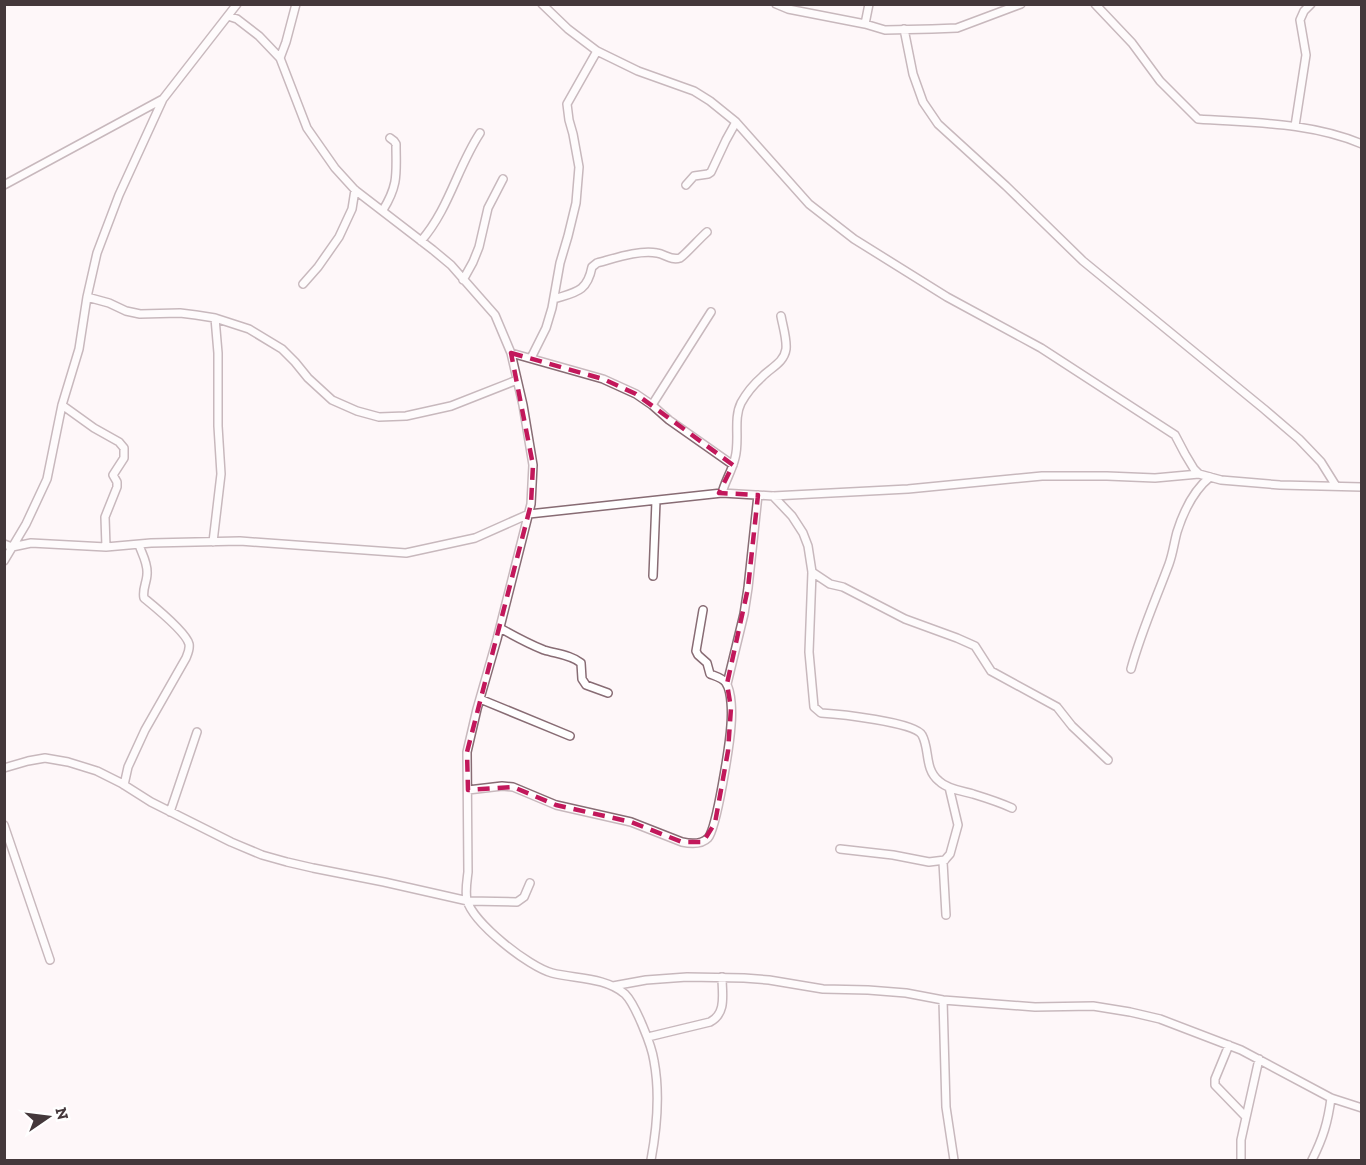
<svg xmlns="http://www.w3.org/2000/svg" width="1366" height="1165" font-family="'Zilla Slab',serif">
  <rect width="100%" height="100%" fill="#fef7f9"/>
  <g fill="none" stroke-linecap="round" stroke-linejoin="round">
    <defs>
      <path id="street" d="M542,4l26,25 29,22 41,20 56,20 16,10 26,21 73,82 45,35 93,58 94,51 134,87 10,19 9,15 5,5 22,6 59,5 82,2
        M776,4l12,5 77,15 20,6 47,-1 25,-1 64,-24
        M1095,4l37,39 28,38 38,38c54,4 112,3 164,25
        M228,16l9,3 22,17 21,22 27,70 28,40 20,22 78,60 18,15 44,50 16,38 12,52 10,60 -2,39 -34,135 -20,70 -10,43 1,120c-1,9 -3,19 -1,28 6,23 62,67 85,73 24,6 53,4 73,21 7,7 12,19 16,28 5,12 11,25 13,39 6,32 3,67 -3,99
        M865,24l4,-20
        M904,29l9,45 10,28 15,22 68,62 77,75 181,148 35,30 22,23 15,24
        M280,58l6,-16 10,-38
        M1295,126l11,-71 -6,-35 4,-9 7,-7
        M4,185l159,-86
        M686,185l8,-9 14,-2 3,-2 15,-32 10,-18
        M383,210c16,-26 13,-37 13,-66l-2,-3 -4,-3
        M421,241c28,-32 36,-73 59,-108
        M463,280l10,-18 6,-15 9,-39 15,-29
        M303,284l15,-17 21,-30 13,-28 3,-19
        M87,297l22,6 17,8 14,3 40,-1 16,2 19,3 34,11 33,20 13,13 13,16 24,22 25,11 22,6 27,-1 45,-10 66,-26
        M554,299c22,-7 33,-7 38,-32l5,-4c19,-5 41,-13 60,-10 8,1 14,8 23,5 4,-2 21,-21 27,-26
        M511,353l92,26 33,15 16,11 17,15 64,45
        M531,358l15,-30 6,-20 8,-45 8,-27 8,-33 3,-36 -6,-33 -4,-14 -2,-16 30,-53
        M62,405l32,23 25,14 5,6v10l-11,17 4,7v5l-12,30 1,30
        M652,405l59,-93
        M722,493c3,-12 10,-22 13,-35 5,-18 -2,-39 6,-55 5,-9 14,-20 21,-26 8,-9 22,-14 24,-28 1,-10 -3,-22 -5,-33
        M773,496l19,20 11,17 5,13 4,26 -3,80 5,55 7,6c17,1 94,9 101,22 8,14 2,34 17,46 8,8 23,10 34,13 13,4 26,8 39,14
        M213,542l8,-68 -3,-48v-73l-3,-35
        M4,544l8,3 19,-4 75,4 45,-4 89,-2 166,12 69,-15 54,-24 193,-21 51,3 135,-7 134,-13h65l48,2 44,-4
        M4,561l22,-37 21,-45 15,-74 17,-56 8,-52 10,-44 22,-58 44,-96 74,-95
        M812,572l18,12 13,3 62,32 52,19 18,8 16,25 66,36 15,19 36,34
        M653,576l3,-75
        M500,628c14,8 29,16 44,22 13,4 27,5 37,13l1,16 4,6 22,8
        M1131,669c10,-37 25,-70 38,-105 4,-11 5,-21 8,-32 6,-19 17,-42 33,-55
        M727,684l17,-70 4,-26 10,-93
        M480,699l90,37
        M4,768l24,-7 17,-3 23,4 29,9 24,12 30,19 80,40 31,13 25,7 26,6 71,14 84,19 49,1 7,-5 6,-14
        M124,785l4,-18 17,-37 41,-72c2,-5 4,-9 3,-14 -3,-12 -34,-37 -45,-46 -2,-9 3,-16 3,-24 1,-11 -5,-20 -8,-29
        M468,790l34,-4 11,1 43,18 75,17 51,20c9,2 19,3 26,-4 9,-10 22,-96 23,-113 1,-11 1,-33 -5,-42 -3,-5 -11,-7 -16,-9l-3,-11 -9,-8 -2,-4 7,-41
        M170,812l27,-80
        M4,825l46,135
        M840,849l53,6 36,7 16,-2
        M946,915l-3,-53 7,-8 8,-29 -9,-38
        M613,986l33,-6 41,-3 57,1 25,2 54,9 45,1 38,3 37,7 26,2 66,5 58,-1 37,6 30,7 81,31 90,48 31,10
        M943,1000l3,107 8,53
        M648,1037l62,-15c17,-9 12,-28 12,-45
        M1229,1045l-14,34v6l30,31
        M1241,1160v-20l18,-81
        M1312,1160c11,-22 16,-38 19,-62"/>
    </defs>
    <use href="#street" stroke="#886c74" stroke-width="10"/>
    <use href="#street" stroke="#fff" stroke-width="7"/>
  </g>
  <path d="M0 0H1366V1165H0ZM511,353l92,26 33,15 97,71 -14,28 39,2 -10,93 -21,96 4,24 -3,43 -13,72 -12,19h-21l-51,-20 -75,-17 -43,-18 -45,3 -1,-38 64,-248 2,-39z" fill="#fef7f9" fill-opacity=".55" fill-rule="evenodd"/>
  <path fill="none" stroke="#c2185b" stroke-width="4.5" stroke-dasharray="12 8" stroke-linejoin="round" d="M511,353l92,26 33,15 97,71 -14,28 39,2 -10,93 -21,96 4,24 -3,43 -13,72 -12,19h-21l-51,-20 -75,-17 -43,-18 -45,3 -1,-38 64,-248 2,-39z"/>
  <rect width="1366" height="1165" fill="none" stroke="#44383b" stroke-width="12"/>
  <g transform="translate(48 1117) rotate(76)" stroke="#ffffff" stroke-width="4.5" paint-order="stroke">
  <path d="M0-4.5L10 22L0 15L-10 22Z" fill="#44383b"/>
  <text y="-9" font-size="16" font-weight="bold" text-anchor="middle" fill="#44383b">N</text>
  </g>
</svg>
